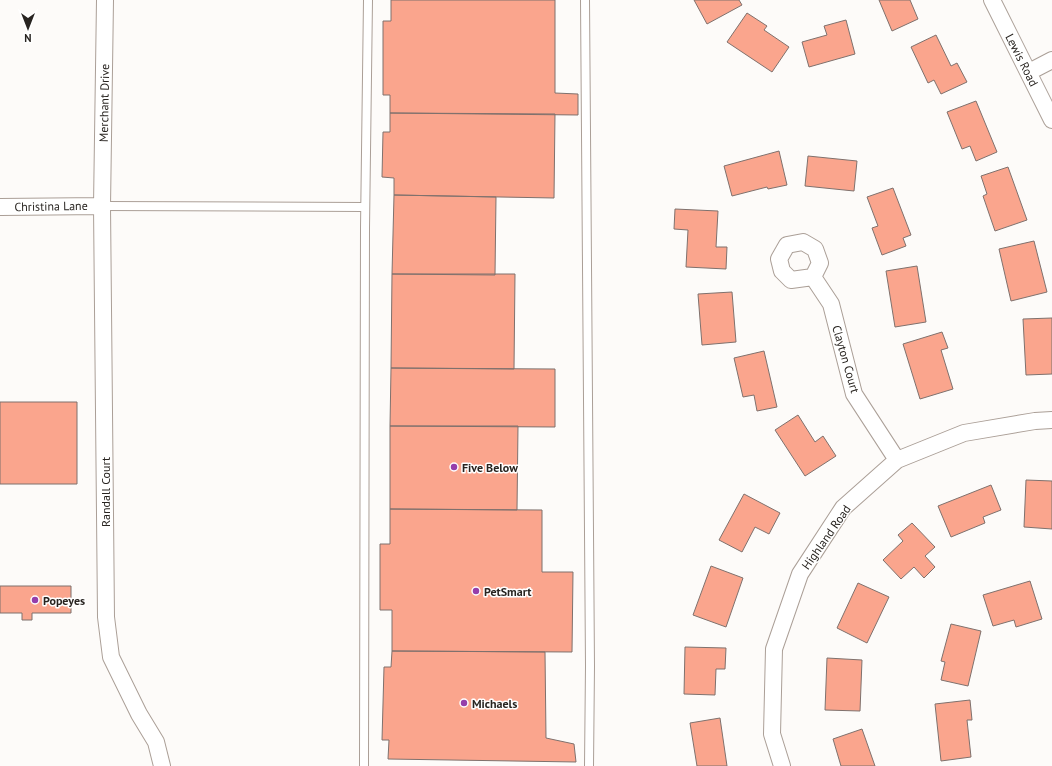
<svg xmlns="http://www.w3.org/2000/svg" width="1052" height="766" font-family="'PT Sans',sans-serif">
  <rect width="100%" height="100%" fill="#fdfbf9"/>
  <path fill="#faa58d" stroke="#7f716d" d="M391,0h164v93l23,1v21l-188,-2v-18h-7v-74h8z
    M694,0h45l3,5 -35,19z
    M879,0h31l8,19 -26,12z
    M747,13l20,13 -3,4 25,17 -17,25 -45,-30z
    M846,20l9,34 -46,13 -7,-25 25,-7 -3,-9z
    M936,35l15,31 6,-3 10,19 -26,12 -7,-14 -6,3 -17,-36z
    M976,101l21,51 -21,9 -6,-15 -8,3 -15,-37z
    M390,113l165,1 -1,84 -160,-3v-17l-12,-1 1,-45h7z
    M779,151l8,34 -19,4 -1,-2 -35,9 -8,-30z
    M808,156l49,5 -3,30 -49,-5z
    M1008,167l19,53 -32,11 -12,-35 4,-2 -6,-18z
    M893,188l18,47 -8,3 3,8 -24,9 -10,-27 6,-2 -11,-29z
    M394,195l102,2 -1,78 -103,-1z
    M675,209l43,2 -2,36h11l-1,22 -40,-2 2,-37 -14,-1z
    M1034,241l13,51 -36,9 -12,-52z
    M917,266l9,56 -31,5 -9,-56z
    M392,274h123l-1,95 -123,-1z
    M732,292l4,50 -34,3 -4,-51z
    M1052,318v56l-26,1 -3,-56z
    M942,332l6,16 -7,2 12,39 -33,10 -17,-55z
    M764,351l13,56 -20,4 -3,-16 -11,2 -9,-39z
    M391,368l164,1v58l-165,-1z
    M0,402h77v82h-77z
    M798,415l17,27 8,-6 13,20 -31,20 -30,-46z
    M390,426h128l-1,84 -127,-1z
    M1026,480l26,1v48l-28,-2z
    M991,485l10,25 -18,7 2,6 -34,14 -13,-31z
    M744,494l36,19 -11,21 -14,-7 -13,25 -23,-12z
    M390,509l152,1v62h31l-1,80 -180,-1v-41h-12v-66h10z
    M912,523l23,24 -10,9 10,11 -11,11 -10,-11 -13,12 -18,-19 20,-19 -5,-6z
    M711,566l32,12 -17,49 -33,-12z
    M1030,581l12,38 -26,8 -2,-7 -21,6 -10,-31z
    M858,583l31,14 -22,46 -30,-15z
    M0,586h71v27h-39v7h-10v-7h-22z
    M951,624l30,7 -13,55 -27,-6 4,-18 -4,-1z
    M685,647l41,1 -1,21h-9l-1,26 -31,-1z
    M392,651l153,1 1,86 28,6 2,18 -188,-3 1,-19h-7l2,-73h7z
    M827,658l35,2 -2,51 -35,-1z
    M970,700l2,20h-5l4,37 -30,4 -6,-57z
    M720,718l7,48h-30l-7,-43z
    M862,729l13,37h-34l-8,-27z"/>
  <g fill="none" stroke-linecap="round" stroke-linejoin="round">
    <defs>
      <path id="lane" d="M585,0l5,666 -1,100
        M102,206l263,1
        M364,766l1,-538 3,-228"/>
      <path id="street" d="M105,0l-3,206 4,411 5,40 28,57 17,28 6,24
        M992,0l60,120
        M1029,72l23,-12
        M0,207l102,-1
        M813,277l-22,3 -9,-9 -3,-12 8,-14 16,-3 12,7 5,14 -7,14 18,27 23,90 43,66
        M782,766l-10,-32 2,-85 26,-75 43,-66 54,-48 67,-27 71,-12 17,-1"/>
    </defs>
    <use href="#lane" stroke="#ab9f97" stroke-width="10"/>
    <use href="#street" stroke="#ab9f97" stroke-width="18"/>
    <use href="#lane" stroke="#fff" stroke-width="8"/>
    <use href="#street" stroke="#fff" stroke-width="16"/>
  </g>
  <g fill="#953eab" stroke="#fff" stroke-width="1.5">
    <circle cx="454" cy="467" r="4"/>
    <circle cx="476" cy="591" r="4"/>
    <circle cx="35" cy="600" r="4"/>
    <circle cx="464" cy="703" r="4"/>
  </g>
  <g text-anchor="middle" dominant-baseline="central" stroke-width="3" stroke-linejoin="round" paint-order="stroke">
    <g font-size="12" fill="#282420" stroke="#fff">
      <text transform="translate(1022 60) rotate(63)">Lewis Road</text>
      <text transform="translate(104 103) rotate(-89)">Merchant Drive</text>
      <text transform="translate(51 206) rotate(-1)">Christina Lane</text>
      <text transform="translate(846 359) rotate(74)">Clayton Court</text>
      <text transform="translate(105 492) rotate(-90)">Randall Court</text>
      <text transform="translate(826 537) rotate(-55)">Highland Road</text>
    </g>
    <g font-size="12" font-weight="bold" fill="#282420" stroke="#fff" text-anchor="start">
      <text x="462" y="467">Five Below</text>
      <text x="484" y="591">PetSmart</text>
      <text x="43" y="600">Popeyes</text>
      <text x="472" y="703">Michaels</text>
    </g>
  </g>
  <g transform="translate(28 28) rotate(180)" stroke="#ffffff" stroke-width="3" paint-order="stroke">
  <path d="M0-3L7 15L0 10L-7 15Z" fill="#282420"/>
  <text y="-6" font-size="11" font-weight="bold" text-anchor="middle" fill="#282420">N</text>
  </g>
</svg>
